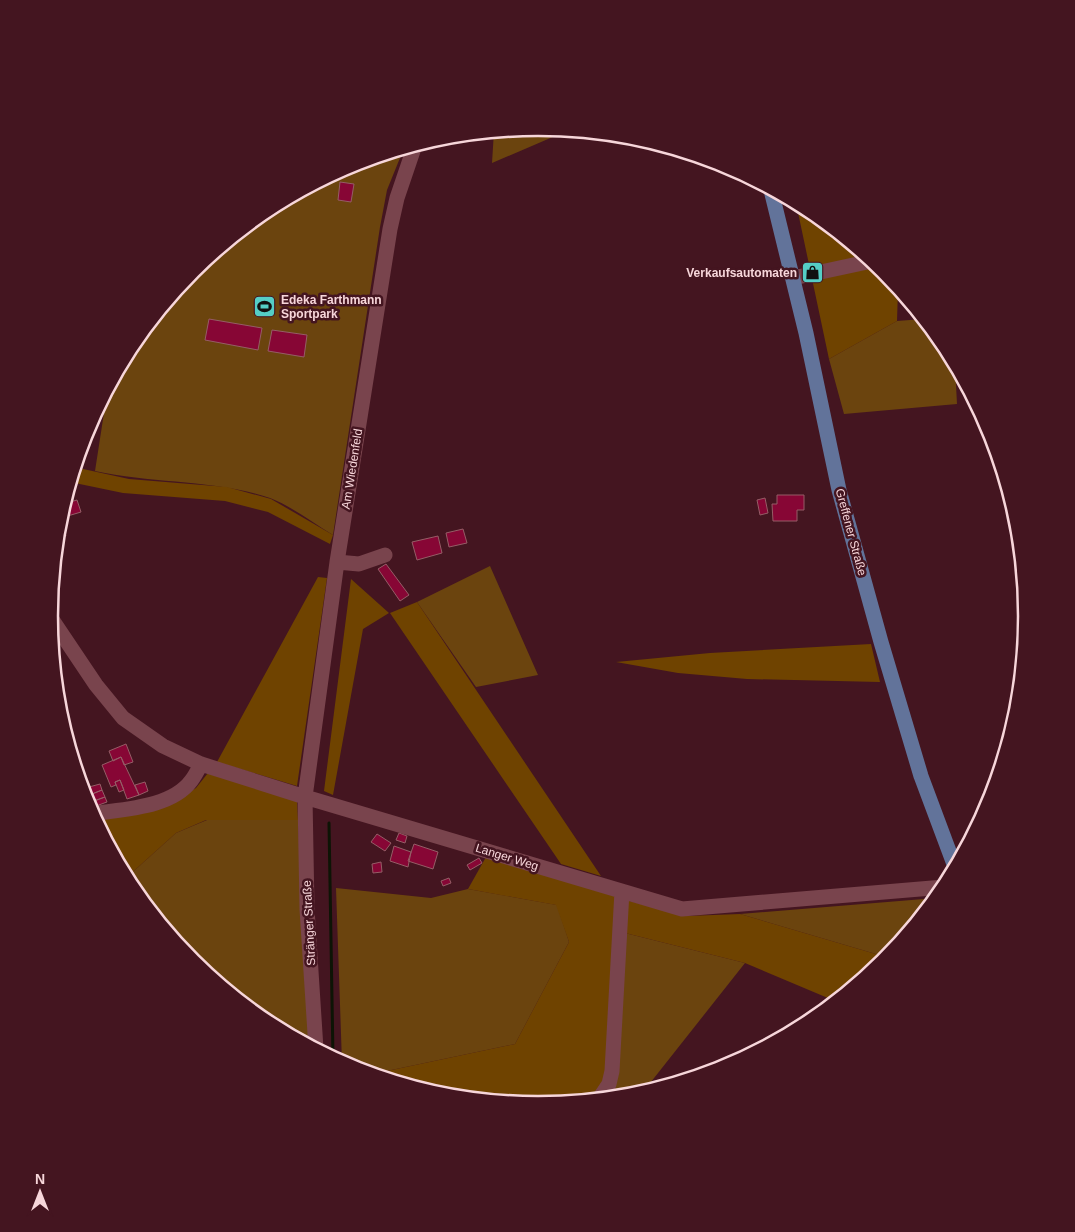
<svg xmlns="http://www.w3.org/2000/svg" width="1075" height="1232" font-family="Helvetica,sans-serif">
  <rect width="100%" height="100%" fill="#441520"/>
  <path fill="#6b440e" d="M538,127l31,3 -77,33 2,-32z
    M404,148l-17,42 -7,37 -47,308c-20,-12 -42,-29 -63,-37 -57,-19 -117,-14 -175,-27l13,-84 23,-43 61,-74 74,-61 85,-45z
    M923,319l21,26 11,21 2,38 -113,10 -15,-55 68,-38z
    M490,566l48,109 -62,12 -59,-85z
    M207,820h91l11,225 -43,-23 -74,-61 -61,-74 -5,-9 50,-45z
    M336,888l95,10 37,-9 89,16 12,37 -54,102 -133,28 -14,1 -26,-10z
    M936,898l-50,59 -146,-43z
    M625,933l120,30 -102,129 -37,6z"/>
  <path fill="#6f4300" d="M796,203l13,7 74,61 15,18 -1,32 -68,38z
    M74,467l55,12 98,8 44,12 62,36 -3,9 -62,-32 -43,-11 -102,-8 -53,-11z
    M318,577l9,1 -30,208 -80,-24z
    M351,579l38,34 -26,16 -30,166 -9,-4z
    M417,602l184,274 -40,-12 -171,-251z
    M871,644l9,38 -133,-3 -69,-6 -62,-11 94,-9z
    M208,773l89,28 1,19h-92l-30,13 -50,45 -24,-45v-17l83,-21 11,-7z
    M486,857l131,39 -10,176 -13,27 -57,6 -95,-10 -61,-18 1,-5 133,-28 54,-102 -13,-37 -88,-16z
    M626,900l61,16 53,-2 146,43 -51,44 -90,-38 -120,-30z"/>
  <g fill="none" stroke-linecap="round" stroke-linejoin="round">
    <path stroke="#0d1405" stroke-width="3" d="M329,823l4,235"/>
  </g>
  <path fill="#870635" stroke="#955d66" d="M485,132v5l-16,-1v-2z
    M340,182l14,2 -3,18 -13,-2z
    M209,319l53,9 -4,22 -53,-10z
    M272,330l35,5 -3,22 -36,-6z
    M777,495h27v15h-7v11h-24l-1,-17h5z
    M765,498l3,15 -8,2 -3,-15z
    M77,500l4,12 -20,6 2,-14z
    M60,515l6,21 -10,3 2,-19z
    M463,529l4,14 -18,4 -3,-14z
    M438,536l4,17 -25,7 -5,-18z
    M386,564l23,31 -9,6 -22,-32z
    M126,744l7,18 -9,3 -3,-8 -8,4 -4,-10z
    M121,757l18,38 -12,4 -7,-19 -5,2 1,3 -5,2 -9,-22z
    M120,780l4,10 -5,2 -4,-10z
    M145,782l3,9 -9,4 -4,-10z
    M100,784l2,6 -10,4 -3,-7z
    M102,790l3,7 -11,4 -2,-7z
    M105,797l2,5 -11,4 -2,-5z
    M399,833l8,3 -2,7 -9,-3z
    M377,834l14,9 -6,8 -14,-9z
    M414,844l24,8 -5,17 -25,-8z
    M394,846l17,6 -3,15 -18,-6z
    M479,858l3,5 -12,7 -3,-5z
    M381,862l1,10 -9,1 -1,-9z
    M449,878l2,5 -8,3 -2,-5z"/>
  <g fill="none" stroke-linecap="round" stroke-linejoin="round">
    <path stroke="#79444d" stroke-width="15" d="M793,278l79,-17
      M337,562l22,2 26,-9
      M49,615l47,70 27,33 40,28 38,18 104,33 377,112 262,-22
      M92,814c30,-5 79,-6 99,-33 4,-5 7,-11 10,-17
      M316,1049l-9,-140 -2,-112 32,-235 53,-333 7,-31 18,-53
      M599,1099l10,-15 3,-13 10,-180"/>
    <path stroke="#62739a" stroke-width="15" d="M771,190l35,143 33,157 42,152 40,134 34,91"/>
  </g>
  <defs>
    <symbol id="shop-square" viewBox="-11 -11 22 22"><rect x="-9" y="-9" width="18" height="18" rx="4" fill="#55cec6" stroke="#441520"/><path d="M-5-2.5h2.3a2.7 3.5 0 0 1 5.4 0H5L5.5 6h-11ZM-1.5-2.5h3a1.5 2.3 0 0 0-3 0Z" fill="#111"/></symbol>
    <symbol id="stadium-square" viewBox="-11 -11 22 22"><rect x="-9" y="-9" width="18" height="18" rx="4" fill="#55cec6" stroke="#441520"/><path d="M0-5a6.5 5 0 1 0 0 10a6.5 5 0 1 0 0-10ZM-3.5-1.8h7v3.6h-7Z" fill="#111"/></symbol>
  </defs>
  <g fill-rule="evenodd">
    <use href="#shop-square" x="800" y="260" width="25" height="25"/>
    <use href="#stadium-square" x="252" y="294" width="25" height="25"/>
  </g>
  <g text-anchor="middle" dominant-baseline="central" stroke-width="5" stroke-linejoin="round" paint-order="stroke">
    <g font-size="12" font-weight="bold" fill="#f7d6da" stroke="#441520" text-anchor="end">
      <text x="797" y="273">Verkaufsautomaten</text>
      <text x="281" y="300" text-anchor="start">Edeka Farthmann<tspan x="281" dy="14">Sportpark</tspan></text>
    </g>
    <g font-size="12" fill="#f7d6da" stroke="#441520">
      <text transform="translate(352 469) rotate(-81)">Am Wiedenfeld</text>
      <text transform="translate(851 532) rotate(75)">Greffener Straße</text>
      <text transform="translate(507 857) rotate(17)">Langer Weg</text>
      <text transform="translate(309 923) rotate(-93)">Stränger Straße</text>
    </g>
  </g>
  <path d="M0 0H1075V1232H0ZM58 616a480 480 0 1 1 960 0a480 480 0 1 1-960 0Z" fill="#441520" fill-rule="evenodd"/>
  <path fill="none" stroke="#f7d6da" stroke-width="2.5" d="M58 616a480 480 0 1 1 960 0a480 480 0 1 1-960 0Z"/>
  <g transform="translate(40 1192)" stroke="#441520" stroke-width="4" paint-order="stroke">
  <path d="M0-4L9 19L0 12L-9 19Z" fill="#f7d6da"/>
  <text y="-8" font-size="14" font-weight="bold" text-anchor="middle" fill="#f7d6da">N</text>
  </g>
</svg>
